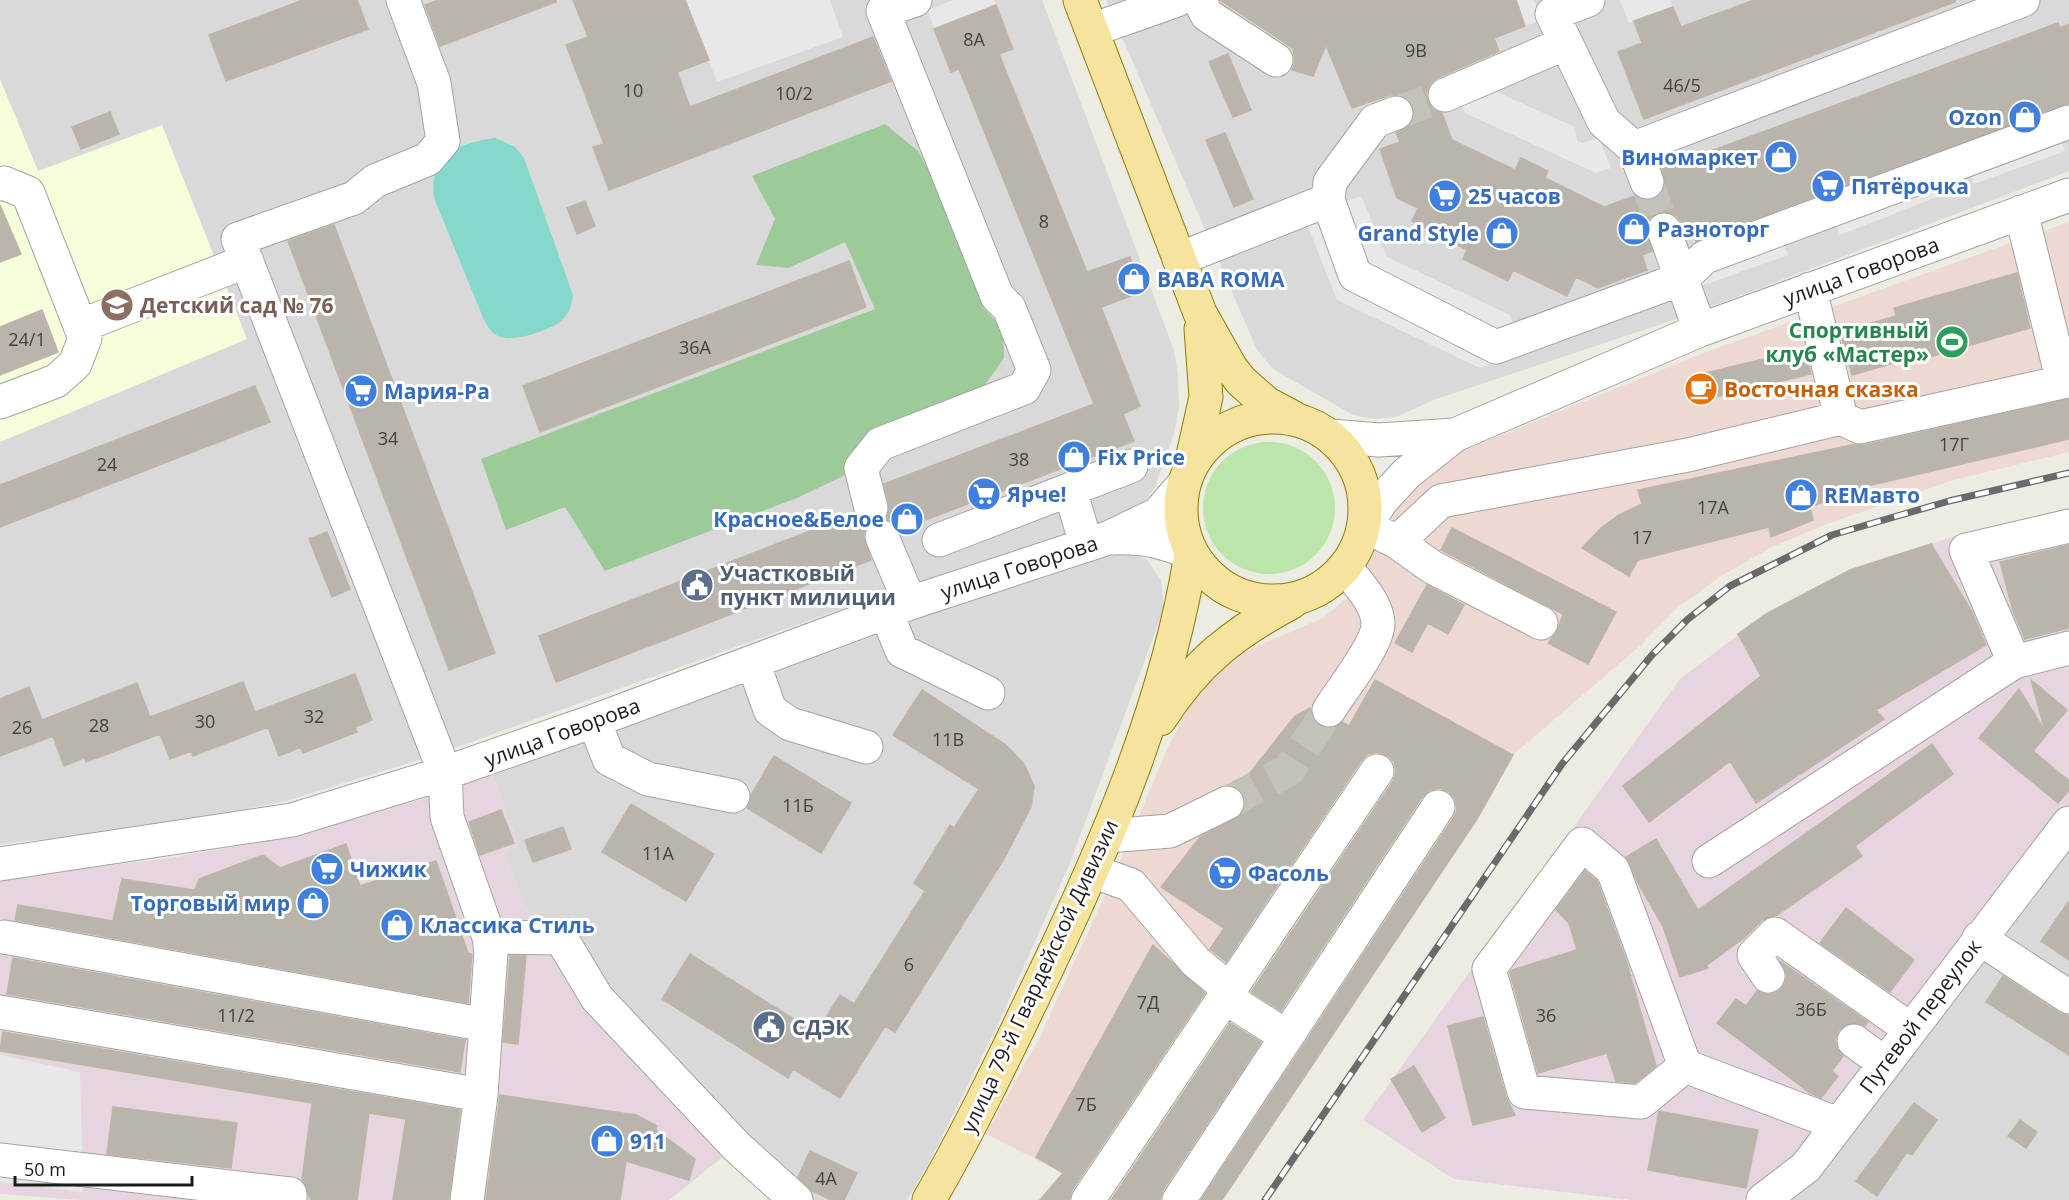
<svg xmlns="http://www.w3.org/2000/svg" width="2069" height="1200" font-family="'Open Sans',sans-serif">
  <rect width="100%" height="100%" fill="#edece2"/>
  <path fill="#dad9d9" d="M0,0h1042l132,350 4,26 1,32 -5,26 -19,53 -11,16 -40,19 -199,64 -467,168 -152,47 -123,25 -163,18z
    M1106,0h963v171l-375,142 -258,86 -40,18 -22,2 -21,-4 -80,-46 -16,-19z
    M1127,549l21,12 13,19 3,28 -94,255 -71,159 -71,143 -21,35h-125l-192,-195 -62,-92 -25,-61 15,-7 -26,-71 611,-223z
    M2069,838v151l-79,-51z
    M1980,948l89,58v194h-290z"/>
  <path fill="#edd9d2" d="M2069,222v230l-119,29 -123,43 -55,23 -51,29 -45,33 -35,36 -128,110 -138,-74 -24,64 -158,229 -132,198 -75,-38 55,-99 71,-155 56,-133 24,-46 20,-24 32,-25 79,-34 27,-23 49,-92 38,-42 269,-109z"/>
  <path fill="#e6d5df" d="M2069,508v300l-268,350 -57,42h-113l-177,-21 -91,-59 317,-441 86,-65 84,-44 108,-35z
    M492,774l26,72 -15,6 25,61 62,92 141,145 -62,50h-590l-79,-6v-315l169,-21 133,-23 127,-38z"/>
  <path fill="#f6fddb" d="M0,79l38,92 124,-46 85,214 -247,103z"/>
  <path fill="#bbe5aa" d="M1203 508a66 66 0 1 1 132 0a66 66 0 1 1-132 0Z"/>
  <path fill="#9dca99" d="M885,124l34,28 60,116 3,38 21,23 1,29 -27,38 -31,31 -149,71 -192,73 -40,-64 -59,23 -25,-71 394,-150 -30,-67 -56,26 -33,-3 19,-46 -23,-43z"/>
  <path fill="#84d9ca" d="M496,138l19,9 9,11 49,137c-1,9 -3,18 -11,25 -10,10 -48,22 -62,17 -8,-3 -12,-10 -16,-17l-50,-122c-6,-43 26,-56 62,-60z"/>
  <path fill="#e8e8e8" d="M685,0h145l13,37 -126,45z
    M953,0h41l2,5 -62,24 -6,-19z
    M1516,0h18l8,20 -17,6z
    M1620,0h50l3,7 -44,16z
    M1490,89l85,38 2,14 5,2 17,-5 12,30 -15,5 -131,-60 -6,-13z
    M2059,136l6,15 -91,33 -6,-15z
    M1932,183l5,14 -97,38 -5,-14z
    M1361,196l26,61 123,58 16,35 -46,18 -143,-68 -33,-83z
    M1782,240l6,15 -92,33 -5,-15z
    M0,1055l80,17 3,120 -83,-10z"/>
  <path fill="#b9b5ac" stroke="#beb5a6" stroke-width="1.5" d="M303,0h54l11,29 -142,52 -17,-46z
    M438,0h118v2l-116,44 -15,-41z
    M573,0h112l24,60 -32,12 13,35 183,-70 18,44 -282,109 -16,-43 11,-3 -38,-99 22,-8z
    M1220,0h296l9,26 -31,12 5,13 -62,27 -7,6 -4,9 2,9 5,8 9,3 10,27 63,30 6,-12 27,13 -3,7 59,29 31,-11 8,4 11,-1 8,-6 3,-7 -3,-17 396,-146 2,5 9,-4v80l-373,137 -8,-20 -6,2 -5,-7 -9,-4 -11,1 -8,5 -3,9 6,24 -10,4 5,15 -49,18 -22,-11 -9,19 -54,-26 -5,11 -45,-22 4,-9 -55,-29 6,-13 -21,-10 -17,-49 20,-7 -4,-9 15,-9 3,-7v-10l-6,-8 -8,-4h-10l-38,13 -26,-63 -13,31 -21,-6 3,-8 -2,-14z
    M1754,0h201v2l-311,117 -26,-67 24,-9 -8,-22 39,-14 8,20z
    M996,5l17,44 -14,5 88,218 43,-15 12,35 -41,15 39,99 -17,8 11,27 -235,89 -5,-8 -8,-3 3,-15 -5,-20 210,-80 -135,-335 -8,3 -17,-43z
    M1228,54l23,56 -18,7 -24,-55z
    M110,112l9,22 -38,15 -9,-22z
    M1225,133l28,66 -19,8 -28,-67z
    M585,201l10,25 -18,8 -10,-26z
    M0,205l21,49 -21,8z
    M334,225l161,428 -46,17 -161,-429z
    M849,261l17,46 -326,125 -17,-46z
    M2017,273l13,55 -125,36 -1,-4 -52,15 -12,-43 56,-16 -2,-8z
    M42,310l16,42 -58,23v-48z
    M1805,349l6,25 -108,26 -6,-25z
    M255,386l15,36 -270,105v-42z
    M2069,399v40l-236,55 1,4 -24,9 3,13 -42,17 -2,-10 -131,33 -9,16 -47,-28 19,-20 18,-13 23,-11 -4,-14 218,-46 8,1z
    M854,514l4,7 9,5 -4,9 8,25 -315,122 -17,-46z
    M1452,528l164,84 -28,52 -40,-21 9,-11 6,-18 -122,-64z
    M327,532l23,57 -18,8 -23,-58z
    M1931,544l40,66 15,35 -110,65 8,9 -128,84 -26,-42 -81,61 -26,-36 138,-110 -23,-42 28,-20 84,-44z
    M2069,545v83l-44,11 -12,-28 -13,-49z
    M1427,585l37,20 -16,29 -20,-11 -16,29 -17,-9z
    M355,674l17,46 -17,7 2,5 -54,21 -2,-6 -22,9 -11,-29 -75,29 -2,-5 -21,8 -10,-25 -74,28 -2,-4 -20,8 -11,-30 -53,20v-57l29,-12 13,33 95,-37 13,34 93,-35 12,30z
    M1375,680l138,75 -36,64 -255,381h-21l253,-383 3,-8 -2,-10 -6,-7 -9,-4 -10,2 -8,7 -141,214 -30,-19 142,-211 3,-9 -2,-10 -6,-6 -10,-4 -10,2 -7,7 -135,201 -16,-13 14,-21 -63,-41 39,-50 42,-23 4,-10 -2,-9 -6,-7 57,-72 15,-8 3,11 6,7 9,3 15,-7 6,4z
    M2031,680l36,30 -34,41 36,30v9l-11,13 -79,-65 40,-49 26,42z
    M922,690l84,55 18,19 10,22 -3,21 -27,52 -109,173 -10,-6 -45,72 -47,-29 -5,9 -126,-79 28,-45 126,79 24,-38 14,9 71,-113 -11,-8 36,-58 4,3 25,-39 -86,-54z
    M1932,744l21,30 -98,72 7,10 -85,59 -15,5 -18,18 -37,27 1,3 -28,9 -17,-51 -24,-41 -13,-28 30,-18 42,71z
    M774,756l77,47 -30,50 -74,-45 4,-13z
    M631,804l83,50 -28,47 -84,-49z
    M501,810l13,33 -34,12 -11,-33z
    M563,827l8,22 -38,13 -8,-22z
    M346,844l14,42 76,-25 32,92 4,1 -4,49 -453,-83 3,-15 95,16 9,-42 73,11 4,-11 64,-24 17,13z
    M1585,871l12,10 29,79 30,106 -21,17 -19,-2 -9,-28 -69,20 -28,-100 2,-3 65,-20 -8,-27 -13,-13z
    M2069,901v59l-28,-19z
    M1846,908l68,52 -24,32 -70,-49z
    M1153,945l52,48 -133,197 -3,10h-29l23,-27 -27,-16z
    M510,956h16l-8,88 -15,-2z
    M13,958l452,82 -5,32 -453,-78z
    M1780,961l88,61 -3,4 -8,-3 -10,1 -8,6 -4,10 2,8 6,8 -11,15 6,5 -17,22 -11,-5 -93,-70 19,-24 10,7 11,-15 12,4 10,-4 6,-7 2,-9z
    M2003,976l56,37 10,3v39l-83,-53z
    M1483,1017l23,80 9,18 -42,10 -25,-99z
    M1230,1023l31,19 -98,148 -3,10h-49z
    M3,1032l457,78 -11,90h-56l13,-81 -37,-6 -12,87h-46l-9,-20 10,-77 -312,-52z
    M1414,1066l31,52 -23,14 -31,-53z
    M500,1095l136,20 21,11 -1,4 39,29 -6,21 -63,-19 -6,39h-134z
    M1914,1103l23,17 -25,35 -5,-3 -30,44 -21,-15z
    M113,1107l124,16 -6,45 -124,-14z
    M1659,1111l99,19 -12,58 -98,-18z
    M2020,1120l17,12 -11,16 -18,-12z
    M810,1151l47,22 -13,27h-13l-19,-9 -14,-14z"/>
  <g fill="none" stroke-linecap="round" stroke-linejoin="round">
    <path stroke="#c3c2ba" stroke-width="33" stroke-dasharray="33 16" stroke-linecap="butt" d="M1396,113l49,-18
      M1647,182l17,48
      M1227,803l62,-33 40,-60"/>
    <defs>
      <path id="minor" d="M403,0l31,83 9,58 -15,18 -53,22 -21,17 -116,41 207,534 2,44 42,120 2,15 -10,143 -14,105
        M1199,0l8,15 69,45
        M1588,0l-36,14 52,108 30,26 389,-148
        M1092,30l85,-30
        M1445,95l121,-52
        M1396,113l-21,8 -45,61 -2,18 27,75 141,72 185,-68 24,-22 364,-135
        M1634,148l13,34
        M0,184l4,-1 24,10 57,145 -10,26 -19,17 -56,21
        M2021,212l42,170
        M1664,230l36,100
        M1179,259l149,-59
        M1810,289l31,129 19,9 203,-45 6,-5
        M80,326l167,-65
        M1331,436l48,4 76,-5
        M1070,490l16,54
        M871,508l-10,-40 19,-24 144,-56 10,-18 -25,-62 -12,-12 -114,-285 32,-11
        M882,537l28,66
        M1113,538c30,-1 52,3 78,16
        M939,540l192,-74
        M1397,542l44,-41 247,-46 153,-37
        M886,612l16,39 86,42
        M1541,623l-109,-56 -35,-25 -32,-16 17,-26 25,-27 48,-38 245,-105 369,-135
        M753,662l17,48 20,14 76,23
        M2014,662l-48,-112 103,-24
        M1329,710c11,-18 51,-68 49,-88 -2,-21 -21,-39 -33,-55
        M594,721l15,38 39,20 85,17
        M1107,836l63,-5 57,-28
        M1709,861l305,-199 55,-14
        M0,864l292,-44 153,-47 149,-52 316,-118 198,-65 50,-24 25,-29
        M1092,871l39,14 65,77 22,18 19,25 49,31
        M4,937l482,88
        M489,937l72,1 36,60 140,149 59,53
        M1979,938l90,59
        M1768,976l-14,-21 21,-21 135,95
        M0,1012l481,83
        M1854,1041l30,22
        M1685,1066l-44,36 -117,-10 -35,-123 93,-125 31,26 72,196 153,58
        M0,1160l290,34v6
        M1088,1200l289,-429
        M1179,1200l259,-393
        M1763,1200l43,-33 263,-344"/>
      <path id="major" d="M1080,0l120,313 31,55 10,13 25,22 28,15
        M1181 509a92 92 0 1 1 184 0a92 92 0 1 1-184 0Z
        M1191,464l15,-67 -5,-68
        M1160,719c36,-57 74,-86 132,-117
        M929,1200c40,-69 75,-142 110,-215 66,-137 128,-280 152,-431"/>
    </defs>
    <use href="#minor" stroke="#a3a3a3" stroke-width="35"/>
    <use href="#major" stroke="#8c7d08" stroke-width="35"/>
    <use href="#minor" stroke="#fff" stroke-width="33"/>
    <use href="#major" stroke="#f6e39e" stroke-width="33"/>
    <defs>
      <path id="rail" d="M1265,1200l297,-436 90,-109 36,-36 42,-33 102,-51 117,-34 120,-28"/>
    </defs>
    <use href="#rail" stroke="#6a6a6a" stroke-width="7"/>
    <use href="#rail" stroke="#fff" stroke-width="4.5" stroke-dasharray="14" stroke-linecap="butt"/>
  </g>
  <defs>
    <symbol id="shop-disc" viewBox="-11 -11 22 22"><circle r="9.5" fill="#3f7fe0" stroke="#fff"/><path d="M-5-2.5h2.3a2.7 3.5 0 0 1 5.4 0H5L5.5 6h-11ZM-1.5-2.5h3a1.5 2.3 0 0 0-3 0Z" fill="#fff"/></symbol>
    <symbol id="supermarket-disc" viewBox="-11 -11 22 22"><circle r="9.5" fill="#3f7fe0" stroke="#fff"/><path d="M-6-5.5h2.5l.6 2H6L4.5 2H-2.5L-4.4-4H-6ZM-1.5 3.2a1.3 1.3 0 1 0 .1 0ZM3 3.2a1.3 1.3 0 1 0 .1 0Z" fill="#fff"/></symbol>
    <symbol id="school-disc" viewBox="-11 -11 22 22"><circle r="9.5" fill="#8d6e63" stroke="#fff"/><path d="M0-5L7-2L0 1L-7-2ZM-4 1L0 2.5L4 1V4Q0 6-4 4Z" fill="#fff"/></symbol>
    <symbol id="stadium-disc" viewBox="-11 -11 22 22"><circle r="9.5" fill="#2e9e5b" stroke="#fff"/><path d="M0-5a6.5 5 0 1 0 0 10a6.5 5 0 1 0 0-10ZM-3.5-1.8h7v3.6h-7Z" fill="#fff"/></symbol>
    <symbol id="cafe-disc" viewBox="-11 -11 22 22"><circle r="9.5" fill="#e8710a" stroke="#fff"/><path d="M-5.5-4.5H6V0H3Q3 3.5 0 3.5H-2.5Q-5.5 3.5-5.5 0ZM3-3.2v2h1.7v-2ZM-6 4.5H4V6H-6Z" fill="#fff"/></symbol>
    <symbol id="civic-disc" viewBox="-11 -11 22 22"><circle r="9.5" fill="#5c6f8a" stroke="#fff"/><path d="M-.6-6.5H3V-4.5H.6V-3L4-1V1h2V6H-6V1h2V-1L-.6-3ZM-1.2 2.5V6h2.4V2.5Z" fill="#fff"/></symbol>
  </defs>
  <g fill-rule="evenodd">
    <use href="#shop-disc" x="2006" y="98" width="38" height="38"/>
    <use href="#shop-disc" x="1762" y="138" width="38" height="38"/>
    <use href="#supermarket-disc" x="1809" y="167" width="38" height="38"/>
    <use href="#supermarket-disc" x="1426" y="177" width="38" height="38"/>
    <use href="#shop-disc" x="1615" y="210" width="38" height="38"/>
    <use href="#shop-disc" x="1483" y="214" width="38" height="38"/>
    <use href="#shop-disc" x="1115" y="260" width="38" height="38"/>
    <use href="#school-disc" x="98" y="286" width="38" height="38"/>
    <use href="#stadium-disc" x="1933" y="323" width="38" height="38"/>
    <use href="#cafe-disc" x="1682" y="370" width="38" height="38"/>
    <use href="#supermarket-disc" x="342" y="372" width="38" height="38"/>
    <use href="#shop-disc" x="1055" y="438" width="38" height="38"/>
    <use href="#supermarket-disc" x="965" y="475" width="38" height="38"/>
    <use href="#shop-disc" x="1782" y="476" width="38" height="38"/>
    <use href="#shop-disc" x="888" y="500" width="38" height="38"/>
    <use href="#civic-disc" x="678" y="566" width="38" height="38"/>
    <use href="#supermarket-disc" x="308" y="850" width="38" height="38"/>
    <use href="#supermarket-disc" x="1206" y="854" width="38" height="38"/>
    <use href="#shop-disc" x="294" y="884" width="38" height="38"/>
    <use href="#shop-disc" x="378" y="906" width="38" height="38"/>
    <use href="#civic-disc" x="750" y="1008" width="38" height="38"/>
    <use href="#shop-disc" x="588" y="1122" width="38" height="38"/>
  </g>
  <g text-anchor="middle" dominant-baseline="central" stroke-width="6" stroke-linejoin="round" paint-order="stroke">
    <g font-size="18" fill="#434240">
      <text x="974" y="39">8А</text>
      <text x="1416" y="50">9В</text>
      <text x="1682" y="85">46/5</text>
      <text x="633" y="90">10</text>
      <text x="794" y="93">10/2</text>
      <text x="1044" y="221">8</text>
      <text x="27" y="339">24/1</text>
      <text x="695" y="347">36А</text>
      <text x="388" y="438">34</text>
      <text x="1954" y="444">17Г</text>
      <text x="1019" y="459">38</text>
      <text x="107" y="464">24</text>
      <text x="1713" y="507">17А</text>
      <text x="1642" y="537">17</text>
      <text x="314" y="716">32</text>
      <text x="205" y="721">30</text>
      <text x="99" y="725">28</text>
      <text x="22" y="727">26</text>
      <text x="948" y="739">11В</text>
      <text x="798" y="805">11Б</text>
      <text x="658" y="853">11А</text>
      <text x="909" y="964">6</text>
      <text x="1148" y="1002">7Д</text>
      <text x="1811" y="1009">36Б</text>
      <text x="236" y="1015">11/2</text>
      <text x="1546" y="1015">36</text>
      <text x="1086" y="1104">7Б</text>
      <text x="826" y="1178">4А</text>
    </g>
    <g font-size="21" font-weight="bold" fill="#366cbe" stroke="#fff" text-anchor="start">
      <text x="2002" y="117" text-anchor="end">Ozon</text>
      <text x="1758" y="157" text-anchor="end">Виномаркет</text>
      <text x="1851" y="186">Пятёрочка</text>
      <text x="1468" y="196">25 часов</text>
      <text x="1657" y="229">Разноторг</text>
      <text x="1479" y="233" text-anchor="end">Grand Style</text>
      <text x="1157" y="279">BABA ROMA</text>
      <text x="384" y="391">Мария-Ра</text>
      <text x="1097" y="457">Fix Price</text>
      <text x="1007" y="494">Ярче!</text>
      <text x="1824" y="495">REMавто</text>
      <text x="884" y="519" text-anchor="end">Красное&amp;Белое</text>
      <text x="350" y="869">Чижик</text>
      <text x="1248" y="873">Фасоль</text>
      <text x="290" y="903" text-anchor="end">Торговый мир</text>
      <text x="420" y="925">Классика Стиль</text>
      <text x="630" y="1141">911</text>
    </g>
    <g font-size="21" fill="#1c1c1c" stroke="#fff">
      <text transform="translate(1861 271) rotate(-20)">улица Говорова</text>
      <text transform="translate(1019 567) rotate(-18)">улица Говорова</text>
      <text transform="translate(562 732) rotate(-20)">улица Говорова</text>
      <text transform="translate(1039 976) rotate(-65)">улица 79-й Гвардейской Дивизии</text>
      <text transform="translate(1920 1016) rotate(-53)">Путевой переулок</text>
    </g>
    <g font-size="21" font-weight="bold" fill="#785e54" stroke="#fff" text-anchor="start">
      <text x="140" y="305">Детский сад № 76</text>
    </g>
    <g font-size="21" font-weight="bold" fill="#27864d" stroke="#fff" text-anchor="end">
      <text x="1929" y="330">Спортивный<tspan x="1929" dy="24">клуб «Мастер»</tspan></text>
    </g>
    <g font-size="21" font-weight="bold" fill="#c56008" stroke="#fff" text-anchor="start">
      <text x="1724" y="389">Восточная сказка</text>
    </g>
    <g font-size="21" font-weight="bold" fill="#4e5e75" stroke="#fff" text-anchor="start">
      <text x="720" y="573">Участковый<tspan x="720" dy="24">пункт милиции</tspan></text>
      <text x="792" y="1027">СДЭК</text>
    </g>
  </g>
  <path d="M15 1176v9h177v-9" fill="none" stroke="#1c1c1c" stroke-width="3"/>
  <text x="24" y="1176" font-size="18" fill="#1c1c1c" stroke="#ffffff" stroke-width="4.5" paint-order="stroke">50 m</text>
</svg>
